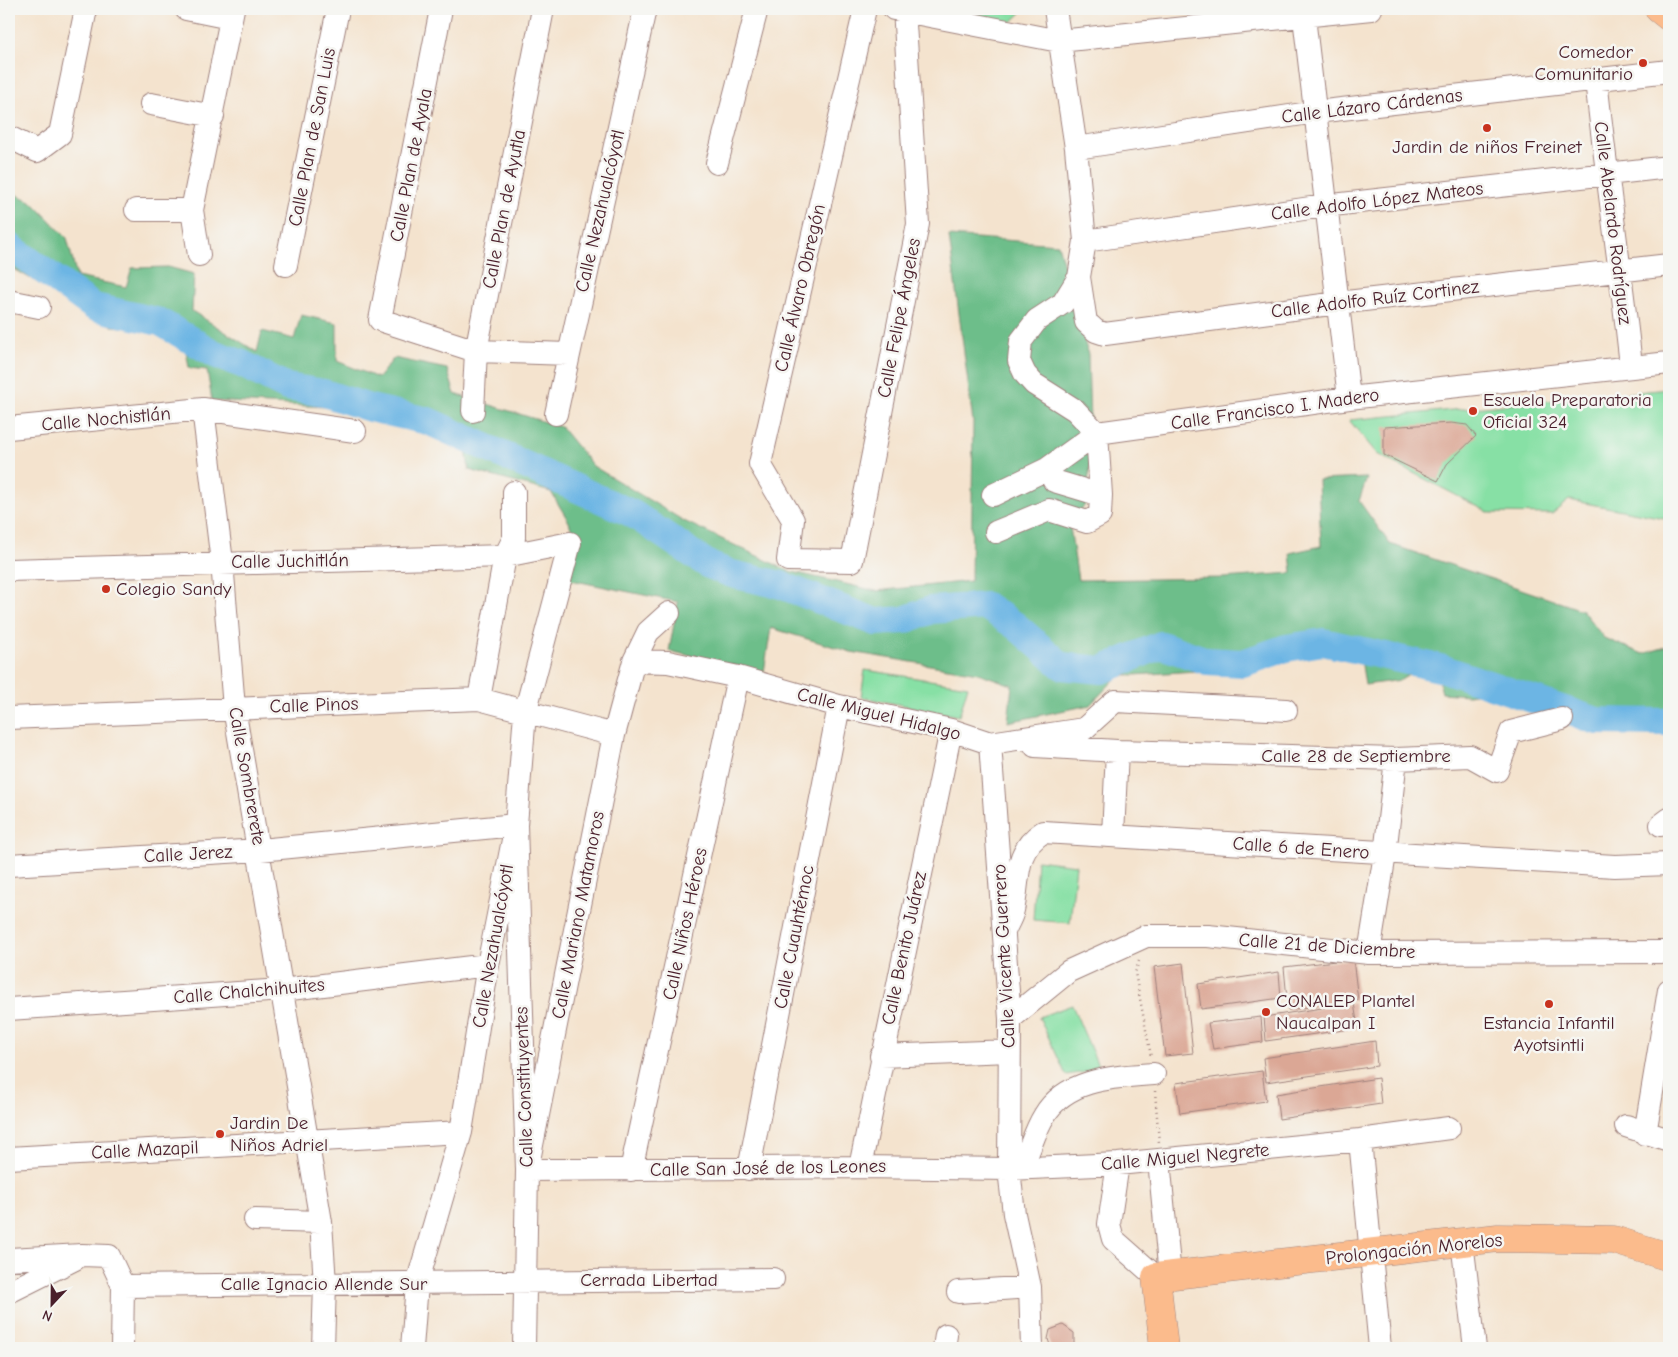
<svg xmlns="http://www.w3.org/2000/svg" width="1678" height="1357" font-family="'Comic Neue',sans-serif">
  <rect width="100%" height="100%" fill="#f6f6f2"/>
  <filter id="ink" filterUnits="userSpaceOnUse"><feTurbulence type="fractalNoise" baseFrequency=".02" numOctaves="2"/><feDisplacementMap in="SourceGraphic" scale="10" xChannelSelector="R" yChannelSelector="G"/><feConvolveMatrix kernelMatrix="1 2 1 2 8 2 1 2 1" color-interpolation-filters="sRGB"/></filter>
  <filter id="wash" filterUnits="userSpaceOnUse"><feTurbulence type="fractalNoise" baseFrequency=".0096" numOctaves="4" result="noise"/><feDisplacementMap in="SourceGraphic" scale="20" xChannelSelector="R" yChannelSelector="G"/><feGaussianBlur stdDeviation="1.12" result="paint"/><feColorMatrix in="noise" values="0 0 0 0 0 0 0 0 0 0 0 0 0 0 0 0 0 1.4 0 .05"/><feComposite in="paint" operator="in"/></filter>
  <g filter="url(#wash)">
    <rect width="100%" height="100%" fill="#f4e3ce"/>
    <path fill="#87e0a5" stroke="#688068" d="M909,9h116l-19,18z
      M1669,389v130l-100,-19 -17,14 -62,-1 -113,-59 -28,-34z
      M865,670l103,16 -9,30 -98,-19z
      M1037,860l39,5 -6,58 -37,-3z
      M1072,1005l28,65 -34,5 -27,-58z"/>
    <path fill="#6dbe8a" stroke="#5c6e5a" d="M9,191l23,11 35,36 10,39 49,10 6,-19 36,-1 26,7 -2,37 65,41 5,-21 32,8 7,-24 36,8v38l41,17 16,-20 53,11 8,25 106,33 32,39 91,55 105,50 87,20 95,-10 2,-159 -24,-186 109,8 30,110 3,103 -5,46 -16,24 8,53 146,-2 68,-5 -2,-20 31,-7 -3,-66 49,-2 -8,23 31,43 192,66 22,28 39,16 26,-8v68l-53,1 -86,-30 -62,10 -26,-2 -4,-16 -20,-8 -17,11 -36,5 -6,-39 -37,1 -79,21 -125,8 -28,29 -82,17 4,-37 -34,-12 -127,-21 -80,-24 -7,44 -95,-21 9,-49 -112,-23 9,-38 -6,-19 -18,-30 -82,-22 -3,-21 -61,-22 -79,-20 -114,-6 -5,-31 -18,-2 -4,-23 -22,-14 -51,-5 -103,-60z"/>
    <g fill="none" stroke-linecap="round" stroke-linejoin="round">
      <path stroke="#6cb5e4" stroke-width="28" d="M9,246l85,61 66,15 55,32 27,10 45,23 37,6 46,15 58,13 205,93 76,51 23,9 49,11 95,37 28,-2 27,-10 55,-4 30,20 46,40 40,4 59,-25 46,16 36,2 43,-15 37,-6 121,27 153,52 72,1"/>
    </g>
    <g id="blocks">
      <path fill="#dba795" d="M1451,423l16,2 9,11 -29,28 -9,17 -54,-26v-28z
        M1353,959l5,41 -70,10 -4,-43z
        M1183,963l10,90 -28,3 -11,-89z
        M1279,972l2,26 -80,11 -3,-25z
        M1354,1003l4,25 -92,13 -2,-24z
        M1261,1017l2,25 -50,7 -5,-26z
        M1375,1041l2,25 -111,16 -3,-24z
        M1262,1071l4,30 -86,12 -4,-30z
        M1378,1078l3,26 -102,15 -3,-25z
        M1063,1325l11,8v13l-2,2h-21l-3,-9 2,-9z"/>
    </g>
  </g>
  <g filter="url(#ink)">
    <use href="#blocks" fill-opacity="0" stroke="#9f817c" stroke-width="1"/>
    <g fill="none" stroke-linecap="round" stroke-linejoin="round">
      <defs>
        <path id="minor" d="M186,9l44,9
          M441,9l-61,311 96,31 92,3
          M865,9l-105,455 33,56 -5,40 64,1 66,-337 -14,-215
          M894,9l165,32 312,-32
          M1055,9l21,139 9,93 -6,36 7,45 10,9 9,3 233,-31 331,-38
          M1304,17l45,381
          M1596,79c10,96 25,191 35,287
          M151,104l62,12
          M9,137l28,14 23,-17 26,-125
          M1076,148l240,-36 353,-41
          M717,163l40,-154
          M136,210h56
          M1085,241l239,-35 345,-39
          M199,255l-7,-45 41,-201
          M286,265l52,-256
          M1079,277l-16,26 -26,17 -16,21 -2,20 6,13 9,10 41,26 22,23
          M9,301l30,6
          M203,409l19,153 12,146 87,514 4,62 -2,64
          M473,411l3,-60 67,-342
          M556,414l89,-405
          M9,428l194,-19 152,22
          M1047,469l7,12 47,14
          M993,495l54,-26 50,-36 252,-35 320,-35
          M996,532l53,-22 38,12 13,-7 1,-20 -4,-62
          M9,570l496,-14 65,-13
          M669,613l-21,19 -14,29 -20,74 -87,435 333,-3 149,2 109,-5 242,-24 89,-12
          M634,661l34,1 70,15 101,29 112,24 39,13 94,-14 31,-28 171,9
          M479,699l26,-143 9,-18v-46
          M9,718l470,-19 135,36
          M990,743l20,276 -1,150 5,45 16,73 2,61
          M1035,746l82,5 279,8 74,-3 27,15 14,-39 51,-13
          M1661,825l8,-6
          M1113,835l4,-84
          M9,865l251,-15 256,-25 11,345 -3,178
          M1004,932c2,-6 6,-12 8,-18 9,-32 -1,-61 31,-82l572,34 54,-2
          M1369,953l16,-99 11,-95
          M9,1009l273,-19 206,-25
          M1010,1019l59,-48 77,-35h62l161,17 300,-1
          M881,1056l128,-5
          M1626,1126l43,14
          M1645,1134l24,-144
          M1360,1140l20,208
          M9,1158l452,-26
          M1159,1160l11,116
          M1118,1164l-9,60 4,15 43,38
          M860,1167l91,-437
          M1021,1168c9,-17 13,-36 23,-52 22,-38 71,-39 110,-42
          M749,1169l90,-463
          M631,1170l107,-493
          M255,1220l66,2
          M1462,1242l13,106
          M9,1259l73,-4 27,1 14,30 -1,62
          M123,1286l650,-7
          M9,1292l66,-33
          M958,1292l72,-5
          M412,1348l5,-64 44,-152 27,-167 28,-140 9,-112 45,-170
          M944,1348l2,-13"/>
        <path id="major" d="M1659,9l10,8
          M1164,1348l-8,-71 342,-39 116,2 55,17"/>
      </defs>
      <use href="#minor" stroke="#9f817c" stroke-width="24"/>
      <use href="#major" stroke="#9f817c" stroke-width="29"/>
      <path stroke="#9f817c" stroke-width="2.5" stroke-dasharray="1 4" stroke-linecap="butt" d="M1139,961l-4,12 16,83
        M1155,1091l4,52"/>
      <use href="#minor" stroke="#fff" stroke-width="22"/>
      <use href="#major" stroke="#fbbb8c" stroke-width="28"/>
    </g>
  </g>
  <g fill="#c8321e" stroke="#f6f6f2" stroke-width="2">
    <circle cx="1643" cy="63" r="5"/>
    <circle cx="1487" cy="128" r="5"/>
    <circle cx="1473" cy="411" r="5"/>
    <circle cx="106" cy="589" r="5"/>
    <circle cx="1549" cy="1004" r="5"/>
    <circle cx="1266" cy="1012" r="5"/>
    <circle cx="220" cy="1134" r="5"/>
  </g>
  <g text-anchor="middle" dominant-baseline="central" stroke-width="5" stroke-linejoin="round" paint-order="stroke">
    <g font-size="19" fill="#4a1f2b" stroke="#f6f6f2" text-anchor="start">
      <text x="1633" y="52" text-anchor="end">Comedor<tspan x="1633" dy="22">Comunitario</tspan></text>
      <text x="1487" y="147" text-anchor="middle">Jardin de niños Freinet</text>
      <text x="1483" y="400">Escuela Preparatoria<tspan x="1483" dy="22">Oficial 324</tspan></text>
      <text x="116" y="589">Colegio Sandy</text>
      <text x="1276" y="1001">CONALEP Plantel<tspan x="1276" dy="22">Naucalpan I</tspan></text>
      <text x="1549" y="1023" text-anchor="middle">Estancia Infantil<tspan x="1549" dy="22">Ayotsintli</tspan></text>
      <text x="230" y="1123">Jardin De<tspan x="230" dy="22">Niños Adriel</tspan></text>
    </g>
    <g font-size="19" fill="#4a1f2b" stroke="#f6f6f2">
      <text transform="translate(1372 106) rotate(-7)">Calle Lázaro Cárdenas</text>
      <text transform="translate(312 137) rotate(-79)">Calle Plan de San Luis</text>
      <text transform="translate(411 165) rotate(-79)">Calle Plan de Ayala</text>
      <text transform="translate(1377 201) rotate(-7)">Calle Adolfo López Mateos</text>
      <text transform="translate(504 209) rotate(-79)">Calle Plan de Ayutla</text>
      <text transform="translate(600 211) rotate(-77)">Calle Nezahualcóyotl</text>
      <text transform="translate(1613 223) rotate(83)">Calle Abelardo Rodríguez</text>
      <text transform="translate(800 288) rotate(-77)">Calle Álvaro Obregón</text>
      <text transform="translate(1375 299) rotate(-7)">Calle Adolfo Ruíz Cortinez</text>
      <text transform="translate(899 318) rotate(-79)">Calle Felipe Ángeles</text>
      <text transform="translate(1275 409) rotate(-8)">Calle Francisco I. Madero</text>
      <text transform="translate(106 419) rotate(-5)">Calle Nochistlán</text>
      <text transform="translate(290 561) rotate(-1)">Calle Juchitlán</text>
      <text transform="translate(314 705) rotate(-2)">Calle Pinos</text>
      <text transform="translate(879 714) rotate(14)">Calle Miguel Hidalgo</text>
      <text x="1356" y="756">Calle 28 de Septiembre</text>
      <text transform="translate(247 776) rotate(80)">Calle Sombrerete</text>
      <text transform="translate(1301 848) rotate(4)">Calle 6 de Enero</text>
      <text transform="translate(188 854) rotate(-3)">Calle Jerez</text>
      <text transform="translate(578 915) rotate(-79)">Calle Mariano Matamoros</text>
      <text transform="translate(685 924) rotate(-78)">Calle Niños Héroes</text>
      <text transform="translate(794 937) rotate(-79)">Calle Cuauhtémoc</text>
      <text transform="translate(493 946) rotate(-80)">Calle Nezahualcóyotl</text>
      <text transform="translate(1327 946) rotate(4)">Calle 21 de Diciembre</text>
      <text transform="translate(904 948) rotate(-78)">Calle Benito Juárez</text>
      <text transform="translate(1004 956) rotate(-93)">Calle Vicente Guerrero</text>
      <text transform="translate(249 991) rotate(-5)">Calle Chalchihuites</text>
      <text transform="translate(524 1087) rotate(-92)">Calle Constituyentes</text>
      <text transform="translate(145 1150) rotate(-3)">Calle Mazapil</text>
      <text transform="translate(1185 1157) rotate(-5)">Calle Miguel Negrete</text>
      <text transform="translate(768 1168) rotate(-1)">Calle San José de los Leones</text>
      <text transform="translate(1414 1249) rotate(-6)">Prolongación Morelos</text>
      <text x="649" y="1280">Cerrada Libertad</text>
      <text x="324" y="1284">Calle Ignacio Allende Sur</text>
    </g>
  </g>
  <rect width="1678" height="1357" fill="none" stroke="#f6f6f2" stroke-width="30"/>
  <g transform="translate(52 1304) rotate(202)" stroke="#f6f6f2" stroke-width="4" paint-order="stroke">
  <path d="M0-4L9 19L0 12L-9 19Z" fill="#4a1f2b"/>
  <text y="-8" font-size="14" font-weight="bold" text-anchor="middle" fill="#4a1f2b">N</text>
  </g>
</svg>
